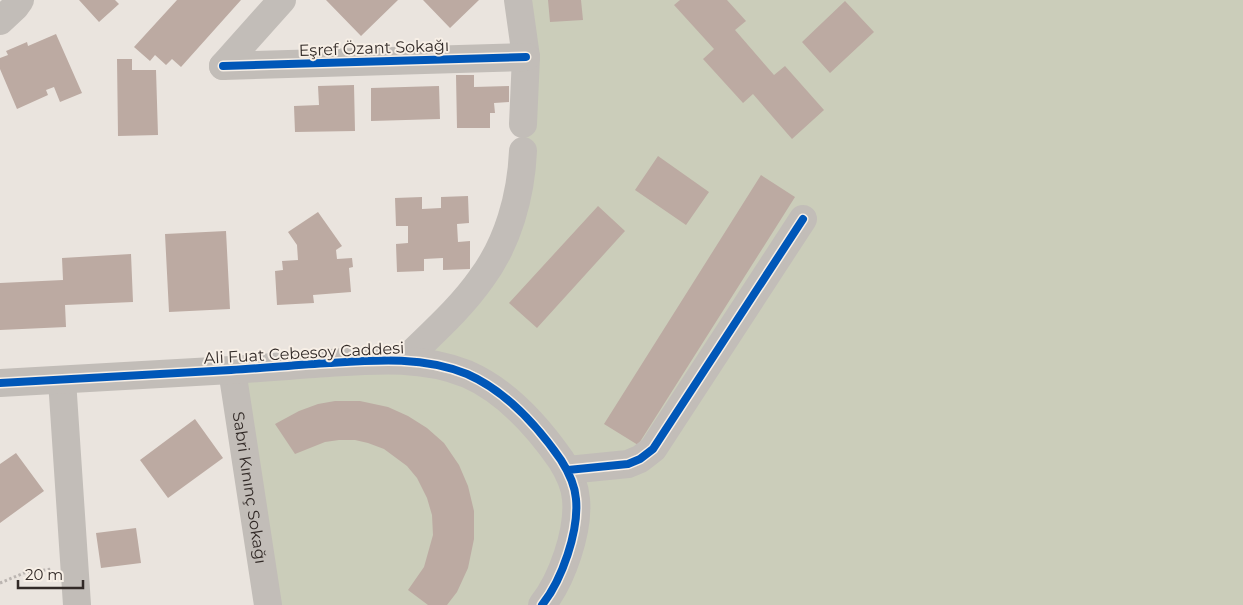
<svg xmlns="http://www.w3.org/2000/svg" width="1243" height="605" font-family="Montserrat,sans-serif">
  <rect width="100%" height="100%" fill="#eae4de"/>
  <path fill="#cbcdba" d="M518,0h725v605h-975l-36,-235 173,-10 75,-79 43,-130z"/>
  <path fill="#bcaaa2" d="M79,0h36l4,4 -20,18z
    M177,0h64l-60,67 -9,-8 -6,6 -11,-10 -5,6 -16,-14z
    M326,0h72l-37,36z
    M423,0h56l-29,28z
    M548,0h33l2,20 -33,2z
    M680,0h47l19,21 -11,9 39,45 11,-9 39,44 -32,29 -39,-45 -10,9 -40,-44 11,-10 -40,-44z
    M845,1l29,31 -44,41 -28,-31z
    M56,34l26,59 -22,9 -6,-15 -8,3 2,5 -31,14 -17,-40v-11l8,-3 -2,-4 21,-9 1,4z
    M117,59h15v11h24l2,65 -40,1z
    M456,75h18v12l35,-1v16l-15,1 1,10h-5v15h-33z
    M354,85l1,46 -60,1 -1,-26 25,-1 -1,-19z
    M439,86l1,33 -69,2v-33z
    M658,156l51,36 -23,33 -51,-35z
    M761,175l34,22 -157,248 -34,-21z
    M468,196l1,27 -12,1 1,18 12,-1v28l-27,1v-12l-19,1v12l-27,1 -1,-28 12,-1v-17h-12l-1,-28 27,-1v12l19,-1v-11z
    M598,206l27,25 -88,97 -28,-25z
    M318,212l24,34 -6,4 1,9 15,-1 1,9 -4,1 2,24 -38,3 1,8 -37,2 -2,-34 8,-1 -1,-9 16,-1 -1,-15 -9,-13z
    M226,231l4,78 -61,3 -4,-78z
    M131,254l2,48 -68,3 1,22 -66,3v-47l63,-3 -1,-22z
    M335,401h25l28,6 20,9 19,12 17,15 15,22 9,21 6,25v28l-6,29 -11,24 -10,13h-19l-20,-15 16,-23 9,-32 -1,-20 -5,-17 -10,-20 -10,-12 -23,-17 -16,-6 -13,-3h-16l-14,2 -30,12 -20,-30 24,-13 19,-7z
    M195,419l28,39 -55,40 -28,-38z
    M16,453l28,38 -44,32v-59z
    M136,528l5,35 -40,5 -5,-35z"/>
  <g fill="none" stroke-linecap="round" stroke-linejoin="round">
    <path stroke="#bbb5b1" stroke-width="3" stroke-dasharray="2.5 2.5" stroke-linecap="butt" d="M0,583l24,-10 28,-4"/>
    <g stroke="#c2bdb8" stroke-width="28">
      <path d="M518,0l8,57 -3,67"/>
      <path d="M0,21l15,-14 5,-7"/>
      <path d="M223,66l303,-9"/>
      <path d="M223,66l59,-66"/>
      <path d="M405,360c26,-26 55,-51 76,-81 27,-36 40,-83 42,-128"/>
      <path id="s1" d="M232,370l36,235"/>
      <path d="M62,380l15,225"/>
      <path d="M0,383c77,-4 154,-8 231,-13 33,-2 65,-5 98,-7 46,-3 94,-7 138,11 39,17 71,53 94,86 7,11 14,26 15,39 3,32 -14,81 -34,106"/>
      <path d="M568,470l60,-6 12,-5 13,-10 150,-230"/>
    </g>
    <defs>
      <path id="cycleway" d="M223,66l303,-9
        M0,383c77,-4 154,-8 231,-13 33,-2 65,-5 98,-7 46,-3 94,-7 138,11 39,17 71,53 94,86 7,11 14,26 15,39 3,32 -14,81 -34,106
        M568,470l60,-6 12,-5 13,-10 150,-230"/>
    </defs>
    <use href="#cycleway" stroke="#f7efe6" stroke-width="11"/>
    <use href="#cycleway" stroke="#0057b8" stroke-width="8"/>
  </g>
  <g text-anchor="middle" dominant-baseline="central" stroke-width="4" stroke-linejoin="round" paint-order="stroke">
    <g font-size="16" fill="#322a27" stroke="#f7efe6">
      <text transform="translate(374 48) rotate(-2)">Eşref Özant Sokağı</text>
      <text transform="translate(304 353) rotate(-3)">Ali Fuat Cebesoy Caddesi</text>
      <text stroke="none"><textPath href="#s1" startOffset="119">Sabri Kınınç Sokağı</textPath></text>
    </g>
  </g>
  <path d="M18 580v8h65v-8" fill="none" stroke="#322a27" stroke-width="2.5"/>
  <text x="25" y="580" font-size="15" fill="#322a27" stroke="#f7efe6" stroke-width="4" paint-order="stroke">20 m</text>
</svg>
